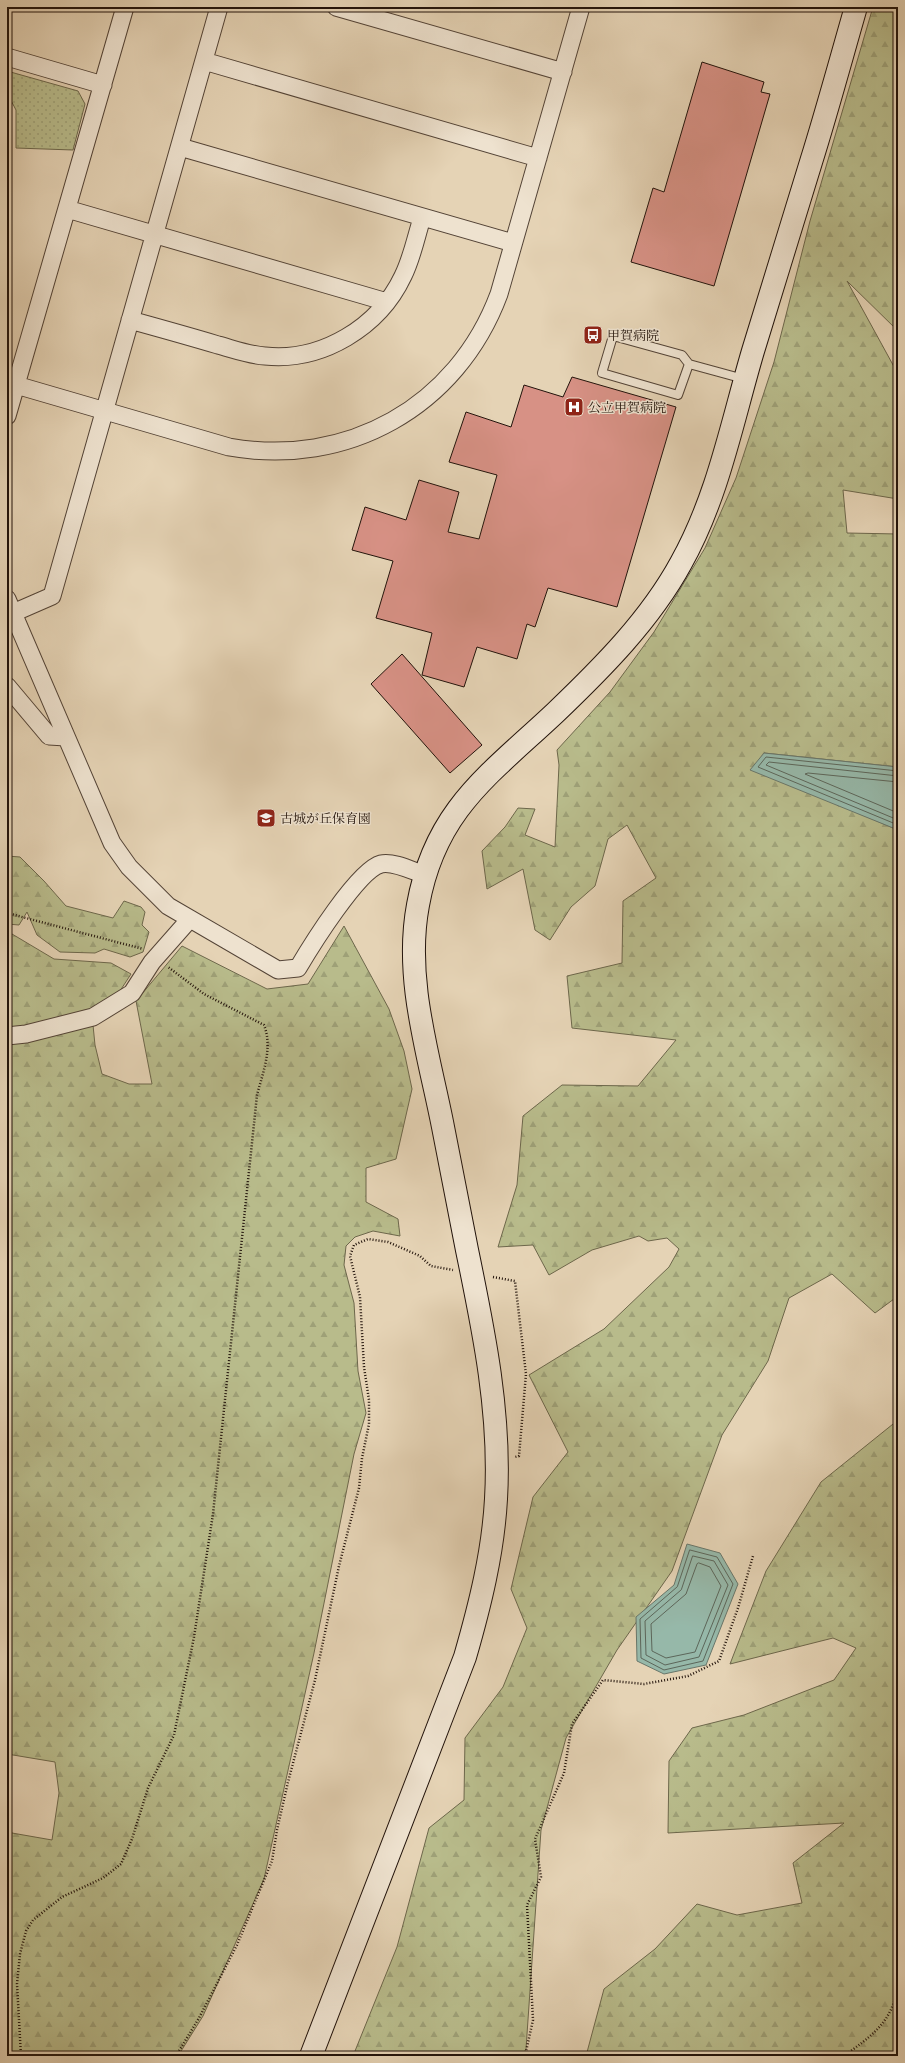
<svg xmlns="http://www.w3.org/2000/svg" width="905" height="2063" font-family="'IM FELL French Canon','Noto Serif JP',serif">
  <defs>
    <pattern id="forest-firs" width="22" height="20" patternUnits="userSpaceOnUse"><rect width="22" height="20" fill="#b8bb8b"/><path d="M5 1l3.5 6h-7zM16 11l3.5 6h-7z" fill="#9ea077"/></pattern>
    <pattern id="park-dots" width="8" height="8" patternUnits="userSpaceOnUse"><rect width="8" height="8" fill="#b8bb8b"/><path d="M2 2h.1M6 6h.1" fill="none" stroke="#9ea077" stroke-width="1.8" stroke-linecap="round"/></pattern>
  </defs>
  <rect width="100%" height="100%" fill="#e5d3b5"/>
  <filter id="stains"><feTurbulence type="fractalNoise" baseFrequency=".005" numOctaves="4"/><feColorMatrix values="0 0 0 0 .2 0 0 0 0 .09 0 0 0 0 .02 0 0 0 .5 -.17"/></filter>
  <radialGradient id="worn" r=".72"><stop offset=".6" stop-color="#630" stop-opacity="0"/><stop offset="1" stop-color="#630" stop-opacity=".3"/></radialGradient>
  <path fill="url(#forest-firs)" stroke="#6d674b" d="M873,7h25v324l-51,-50 51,93v125l-55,-9 4,43 51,1v233l-134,-14 83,55 51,22v466l-23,17 -43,-39 -43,24 -21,63 -46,74 -50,136 -55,79 -51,88 -25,92 -15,219 -4,7h-169l44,-109 32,-119 35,-28 1,-62 38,-51 24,-59 -16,-39 22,-92 35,-45 -39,-77 75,-46 65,-62 10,-18 -12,-11 -19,3 -9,-5 -47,14 -43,25 -16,-30 -35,2 19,-62 6,-69 39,-31 76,1 38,-46 -104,-12 -5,-52 55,-13 1,-62 33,-23 -29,-53 -19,14 -13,47 -24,21 -21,33 -15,-10 -12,-61 -36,20 -5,-38 23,-24 13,-19 17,1 -10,26 30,12 4,-82 -2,-15 53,-58 44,-60 51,-84 31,-70 38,-116 36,-141z
    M7,856l13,1 24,24 22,25 47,12 11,-17 17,6 4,5 -3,13 7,7 -6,20 -13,5 -26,-8 -9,4 -35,-1 -23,-17 -10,-23 -8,13 -12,-1z
    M344,926l45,83 15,42 8,38 -16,70 -30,9v34l32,17 2,17 -27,-5 -18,6 -9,9 -2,19 10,38 4,68 8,42 -12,41 -40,199 -50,226 -61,137 -25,40h-171v-231l5,8 40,7 7,-47 -4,-31 -48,-8v-823l47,28 57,4 20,11 -13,20 -26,21 3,30 7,29 27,10h23l-16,-83 46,-55 85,43 41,-5z
    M898,1420v636h-312l18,-67 51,-40 42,-45 40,11 65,-12 -9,-40 51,-40 -176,10 1,-72 23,-33 52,-13 90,-35 22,-32 -23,-10 -103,26 36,-93 55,-89z"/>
  <path fill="url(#park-dots)" stroke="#6d674b" d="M7,71l71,20 7,13 -12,46 -57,-2v-38l-9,-17z"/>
  <path fill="#96b8a9" stroke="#68766a" d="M764,753l134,14v63l-148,-60z
    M687,1544l33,9 18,31 -32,81 -42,9 -27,-13 -1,-44 38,-32z"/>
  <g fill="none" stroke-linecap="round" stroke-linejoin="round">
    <path stroke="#5c665a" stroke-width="1" d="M898,771l-132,-14 -8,10 140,58
      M898,776l-129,-14 -3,3 132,55
      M898,782l-90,-9 -3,1 93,39
      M690,1550l27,7 16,27 -30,77 -39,9 -23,-12 -1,-39 37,-32z
      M693,1556l21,5 14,24 -29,72 -34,8 -19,-10 -1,-34 36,-31z
      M699,1563l11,4 11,19 -26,66 -29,6 -14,-7 -1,-27 35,-30 11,-30z"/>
  </g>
  <path fill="#d79185" stroke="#22130b" d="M702,62l62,20 -3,10 9,2 -56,192 -83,-24 22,-74 11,4z
    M572,377l104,30 -59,200 -69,-19 -13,39 -8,-3 -10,35 -40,-12 -13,40 -42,-12 10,-42 -56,-15 17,-57 -41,-11 13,-43 41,13 13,-40 40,12 -11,40 31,7 18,-64 -48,-13 17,-50 45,15 13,-42 39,12z
    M402,654l80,91 -32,28 -79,-89z"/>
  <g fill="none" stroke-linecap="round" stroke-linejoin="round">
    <defs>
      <path id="lane" d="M689,364l-11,31 -76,-22 11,-37 69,19 7,9 55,15"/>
      <path id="street" d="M336,7l227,65
        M7,57l96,28
        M204,61l334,97
        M180,147l333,96
        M67,209l320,93
        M130,320c29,8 58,16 88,25 15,4 31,10 47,11 57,6 114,-29 138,-80 9,-18 13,-39 19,-58
        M16,385l213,62c118,21 228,-40 270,-153l82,-287
        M7,416l118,-409
        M7,599l105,244 17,24 39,39 110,64 20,-2c13,-22 60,-98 83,-104 12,-3 32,7 44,11
        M13,613l39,-17 167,-589
        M7,686l42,50 17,1
        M7,1036l19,-2 67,-17 39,-24 20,-31 37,-42"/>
      <path id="secondary" d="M311,2056l154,-399c15,-52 28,-104 31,-158 5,-84 -12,-167 -29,-249 -8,-41 -16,-82 -24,-123 -14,-72 -39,-148 -25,-222 17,-95 71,-130 137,-192 47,-45 95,-93 126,-150 37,-66 51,-141 72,-212 19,-63 39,-126 58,-189 16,-51 30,-103 45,-155"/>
    </defs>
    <use href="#lane" stroke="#534336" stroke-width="10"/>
    <use href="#street" stroke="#534336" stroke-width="19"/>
    <use href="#secondary" stroke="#22130b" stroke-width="24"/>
    <path stroke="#22130b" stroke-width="2.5" stroke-dasharray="1 2" stroke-linecap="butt" d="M7,913l136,36
      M493,1277l22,4 11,93 -7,82 -4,1
      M21,2056l-4,-72 3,-30 6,-23 7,-11 29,-23 41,-19 18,-14 11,-25 16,-51 26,-53 20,-98 19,-123 44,-419c6,-23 16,-47 7,-70l-60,-31 -36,-27
      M176,2056l23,-38 38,-73 35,-84 5,-31 11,-48 27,-102 24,-114 20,-78 3,-30 7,-34v-24l-5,-33 -4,-70 -10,-41 4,-11 14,-6 20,3 32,14 11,10 22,4
      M525,2056l8,-36 -6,-115 14,-28 -6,-38 29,-66 8,-49 31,-44 41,4 44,-8 31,-15 19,-53 15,-52
      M844,2056c23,-17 47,-32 52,-63 2,-16 0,-33 2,-49"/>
    <use href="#lane" stroke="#eee2cf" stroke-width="8"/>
    <use href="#street" stroke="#eee2cf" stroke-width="17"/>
    <use href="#secondary" stroke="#eee2cf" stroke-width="22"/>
  </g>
  <defs>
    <symbol id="bus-square" viewBox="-11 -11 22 22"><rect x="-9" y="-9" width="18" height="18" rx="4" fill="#8f2418" stroke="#eee2cf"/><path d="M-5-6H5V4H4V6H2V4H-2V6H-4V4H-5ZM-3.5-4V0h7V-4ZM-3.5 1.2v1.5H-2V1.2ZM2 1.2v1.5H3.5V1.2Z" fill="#fff"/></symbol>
    <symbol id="hospital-square" viewBox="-11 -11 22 22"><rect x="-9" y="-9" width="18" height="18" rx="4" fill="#8f2418" stroke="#eee2cf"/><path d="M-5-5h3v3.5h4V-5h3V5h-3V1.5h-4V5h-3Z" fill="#fff"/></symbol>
    <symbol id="school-square" viewBox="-11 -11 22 22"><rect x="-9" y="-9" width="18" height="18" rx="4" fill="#8f2418" stroke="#eee2cf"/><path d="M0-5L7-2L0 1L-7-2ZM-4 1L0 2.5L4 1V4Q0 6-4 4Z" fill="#fff"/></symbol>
  </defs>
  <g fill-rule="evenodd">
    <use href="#bus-square" x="582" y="324" width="22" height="22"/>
    <use href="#hospital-square" x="563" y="396" width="22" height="22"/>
    <use href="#school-square" x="255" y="807" width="22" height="22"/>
  </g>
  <g text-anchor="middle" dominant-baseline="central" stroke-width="3" stroke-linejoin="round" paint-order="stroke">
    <g font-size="13" fill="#22130b" stroke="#eee2cf" text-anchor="start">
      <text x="607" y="335">甲賀病院</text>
      <text x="588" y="407">公立甲賀病院</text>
      <text x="280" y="818">古城が丘保育園</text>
    </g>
  </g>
  <rect width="905" height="2063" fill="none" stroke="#e5d3b5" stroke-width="24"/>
  <rect x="8" y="8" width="889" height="2047" fill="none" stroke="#22130b" stroke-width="2"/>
  <rect x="12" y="12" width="881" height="2039" fill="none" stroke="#22130b"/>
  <rect width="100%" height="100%" filter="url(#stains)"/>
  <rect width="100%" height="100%" fill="url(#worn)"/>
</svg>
